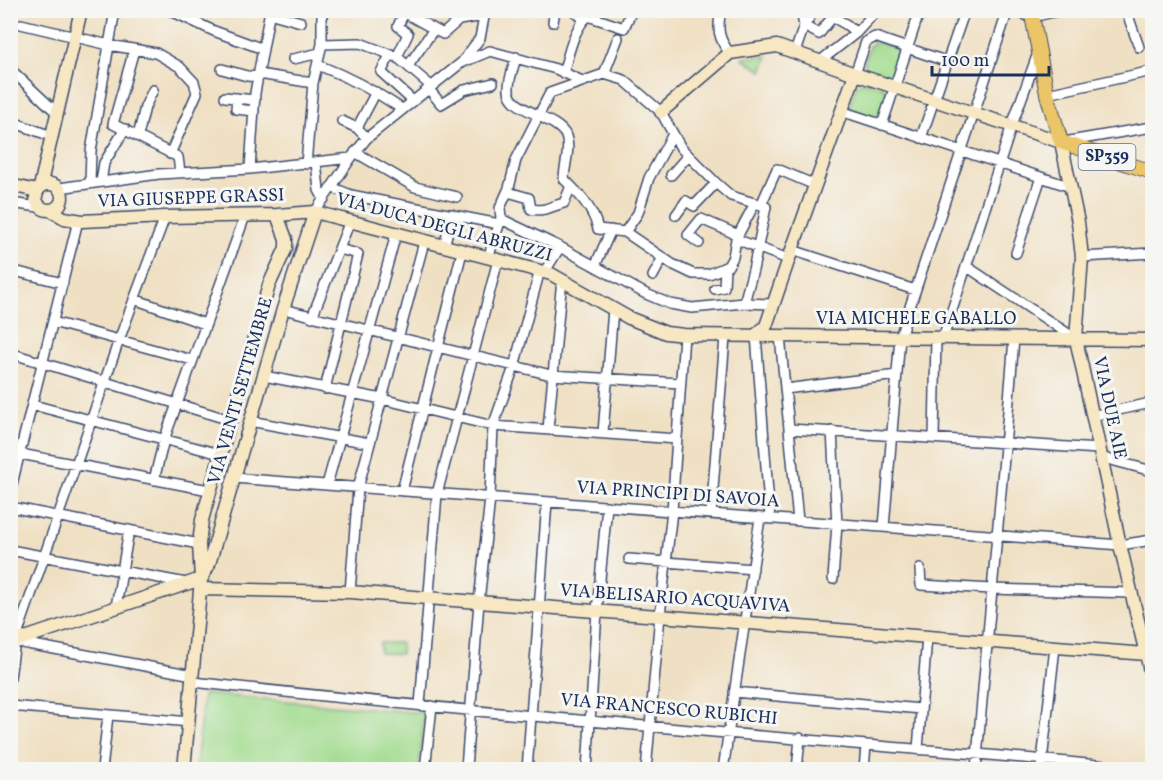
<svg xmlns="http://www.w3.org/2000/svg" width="1163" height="780" font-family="Vollkorn,serif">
  <rect width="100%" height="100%" fill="#f6f6f2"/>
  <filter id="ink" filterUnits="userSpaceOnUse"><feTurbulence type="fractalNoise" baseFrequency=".0167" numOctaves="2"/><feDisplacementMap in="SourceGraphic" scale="12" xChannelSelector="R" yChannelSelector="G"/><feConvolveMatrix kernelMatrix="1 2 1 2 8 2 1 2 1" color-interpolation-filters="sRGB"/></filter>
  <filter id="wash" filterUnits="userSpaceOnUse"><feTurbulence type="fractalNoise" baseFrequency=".008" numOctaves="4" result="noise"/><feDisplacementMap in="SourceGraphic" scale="24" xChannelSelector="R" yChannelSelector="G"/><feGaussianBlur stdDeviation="1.35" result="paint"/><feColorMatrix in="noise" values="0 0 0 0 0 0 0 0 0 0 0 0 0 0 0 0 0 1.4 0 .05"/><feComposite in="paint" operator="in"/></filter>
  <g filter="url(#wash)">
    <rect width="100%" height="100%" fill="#f0e0c3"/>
    <path fill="#a2dc8f" stroke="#5e8676" stroke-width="1.5" d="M878,42l21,8 3,7 -7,19 -9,4 -18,-6 -4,-8 5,-20z
      M768,56l-6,15 -20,-13 2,-1z
      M864,81l19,6 5,7 -9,26 -31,-11 9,-25z
      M380,643h21v11l-21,-1z
      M205,694l219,19 -5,56h-223l7,-73z"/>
  </g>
  <g filter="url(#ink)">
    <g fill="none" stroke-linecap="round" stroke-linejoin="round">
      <defs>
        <path id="street" d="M169,10l45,21 49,18
          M392,10l11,5 4,-1 36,20 16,-14 25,-4
          M573,10l11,9
          M721,10c-4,18 -3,29 9,43
          M814,10l-10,16 15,8 19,-24
          M1011,10l21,7 30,-7
          M1126,10l13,37
          M269,13l32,9
          M833,17l14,8 9,8
          M553,22l2,-12
          M21,24l88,21 47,8 24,14 14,15 3,11 -27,61
          M322,44l38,-1 37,14 34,29
          M134,50l-21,74 65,33 2,15
          M795,52l9,-26 -3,-16
          M391,54l-10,18 32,29
          M397,57l11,-23 -10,-8 5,-11
          M516,57c-2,10 -8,23 -7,33 0,21 49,27 57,46 5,13 -2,30 -2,43 15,15 29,29 34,50l27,3 47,32 21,10h16l19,-8 5,-9 3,-18 19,-36
          M293,59l27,-6
          M463,61l17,-23 5,-26
          M819,62l37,-29 21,-23
          M318,65c31,12 57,26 84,44
          M408,66l26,-37
          M10,69l46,43
          M222,69l25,7 12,1
          M563,73c6,-19 10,-44 25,-57l36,12 8,-18
          M259,74l54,9
          M604,74l20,6 37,32 20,36 35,35 15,13 30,9
          M604,74l14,-36
          M855,74l11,-32 9,-5 73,25
          M428,88l13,16 23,-14 29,-7
          M1047,94l105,-23
          M225,97l30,3
          M237,98l-1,11 18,2
          M841,111l230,76
          M10,121l41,15
          M342,121l15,7
          M882,125l38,-115
          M138,136l7,-29 8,-17
          M367,138l-10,-10 19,-36
          M921,138l44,-128
          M1064,142l88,-15
          M355,152l60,35 42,10
          M316,162l3,28 5,9
          M306,164l7,-81 9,-39v-34
          M250,169l5,-76 15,-83
          M671,175l14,-16
          M101,182l3,-19 21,-34
          M90,183l1,-32 24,-141
          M331,187l20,8 20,4 128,25
          M59,188l100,-14 91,-5 101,-11
          M508,192l21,6 2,11c13,3 21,-3 33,-6l7,-17
          M10,205l8,-1 21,3
          M315,212l36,-54 16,-20 94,-75 29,-12 66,18 26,12
          M676,215l10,-14 8,5 22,-23
          M501,219l59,28 86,47 24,10 22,4 52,-5 29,1
          M625,232l13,-19 11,-35 24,-44
          M736,239l52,20
          M699,243l-11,-8 13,-16 37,16
          M444,247l8,-33
          M792,250l123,40
          M1016,253l25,-76
          M1082,257l70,-4
          M488,258l13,-39 -1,-11 9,-20 7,-28 34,-67 54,-19
          M595,266l16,-36
          M966,266l110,73
          M10,270l53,13
          M545,271l15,-24
          M653,276l10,-19
          M715,289l9,-2 1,-20
          M134,299l71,25
          M744,303l9,-33 13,-63 -5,-2 16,-36 38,16
          M283,309l268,66 129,8
          M312,317l38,-96
          M53,322l139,38
          M756,335l14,184
          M780,336l18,185
          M943,338l69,-213 26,-72
          M10,353l220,67
          M264,376l118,23 111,27 184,13
          M325,389l33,-135 -19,-5
          M785,389l112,-14
          M33,405l187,49
          M1091,416l55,-12 6,1
          M250,421l119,22
          M548,429l14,-150
          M790,429l309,20
          M832,431l5,93 -4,55
          M603,433l10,-124
          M934,438l2,-100
          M10,452l199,38
          M1100,457l52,14
          M234,478l886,67 32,-5
          M154,480l10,-40 81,-224
          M327,485l69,-251
          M402,491l60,-239
          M10,492l68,-271
          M10,507l189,37
          M711,514l14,-177
          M884,527l16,-190 108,-327
          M10,550l176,33
          M629,559l124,10
          M920,569l1,16 71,4 140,4
          M350,592l8,-104 66,-246
          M116,607l13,-77
          M17,642l176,33
          M10,678l5,-37 104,-301 46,-123
          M193,682c224,25 449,44 673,63 93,8 185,14 277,25
          M734,692l187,17
          M420,705l17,-211 61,-234
          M10,706l180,16
          M918,749l9,-112
          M466,768l13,-166 11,-104 3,-72 21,-59 26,-97
          M102,770l6,-55
          M425,770l7,-64
          M527,770l20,-268
          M587,770l10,-159 10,-105
          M646,770l14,-155 12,-104 12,-176
          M723,770l37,-252
          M797,770l3,-32
          M864,770l2,-25
          M976,770c12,-145 27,-288 38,-432
          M1041,770l14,-123"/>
        <path id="secondary" d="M661,112l69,-59 47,-7 78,28 206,68 17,80 4,35 -6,82 44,206 32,134
          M36 197a13 13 0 1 1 26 0a13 13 0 1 1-26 0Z
          M10,185l27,6
          M40,187l41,-177
          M51,210l13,8 18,3 83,-4 112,-2 38,-3 236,62 78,44 37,15 18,2 468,5
          M756,335l10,-9 28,-82 61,-170
          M202,578l7,-14 74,-255 32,-97
          M200,589l150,3 796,62
          M10,643l191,-64
          M184,770l17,-191 -2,-35 3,-24 67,-235 17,-37v-9l-9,-24"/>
        <path id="primary" d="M1031,10l16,84 14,48 91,30"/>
      </defs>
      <use href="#street" stroke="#3b4a6d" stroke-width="12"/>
      <use href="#secondary" stroke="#3b4a6d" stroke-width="15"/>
      <use href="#primary" stroke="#3b4a6d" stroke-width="16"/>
      <use href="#street" stroke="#fff" stroke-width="9"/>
      <use href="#secondary" stroke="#f7e8c3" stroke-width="12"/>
      <use href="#primary" stroke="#ebc669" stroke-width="14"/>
    </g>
  </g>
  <g text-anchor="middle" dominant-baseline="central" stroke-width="6" stroke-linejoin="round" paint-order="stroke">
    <rect fill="#f6f6f2" stroke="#5d6b8a" stroke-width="1.5" x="1078.5" y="144" width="57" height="26" rx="4.5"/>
    <g font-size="16" font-weight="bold" fill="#1b2f5e">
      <text x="1107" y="157">SP359</text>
    </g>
    <g font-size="18" fill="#1b2f5e" stroke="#f6f6f2">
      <text transform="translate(191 199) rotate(-2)">VIA GIUSEPPE GRASSI</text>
      <text transform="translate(444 228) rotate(15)">VIA DUCA DEGLI ABRUZZI</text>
      <text x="916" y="319">VIA MICHELE GABALLO</text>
      <text transform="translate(241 391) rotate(-74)">VIA VENTI SETTEMBRE</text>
      <text transform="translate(1109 408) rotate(78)">VIA DUE AIE</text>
      <text transform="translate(678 495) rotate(4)">VIA PRINCIPI DI SAVOIA</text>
      <text transform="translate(675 599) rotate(4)">VIA BELISARIO ACQUAVIVA</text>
      <text transform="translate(669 710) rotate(5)">VIA FRANCESCO RUBICHI</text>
    </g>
  </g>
  <rect width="1163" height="780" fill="none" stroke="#f6f6f2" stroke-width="36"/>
  <path d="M932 66v9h117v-9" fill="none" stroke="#1b2f5e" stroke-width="3"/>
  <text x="941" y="66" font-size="18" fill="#1b2f5e" stroke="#f6f6f2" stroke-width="4.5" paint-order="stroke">100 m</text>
</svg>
